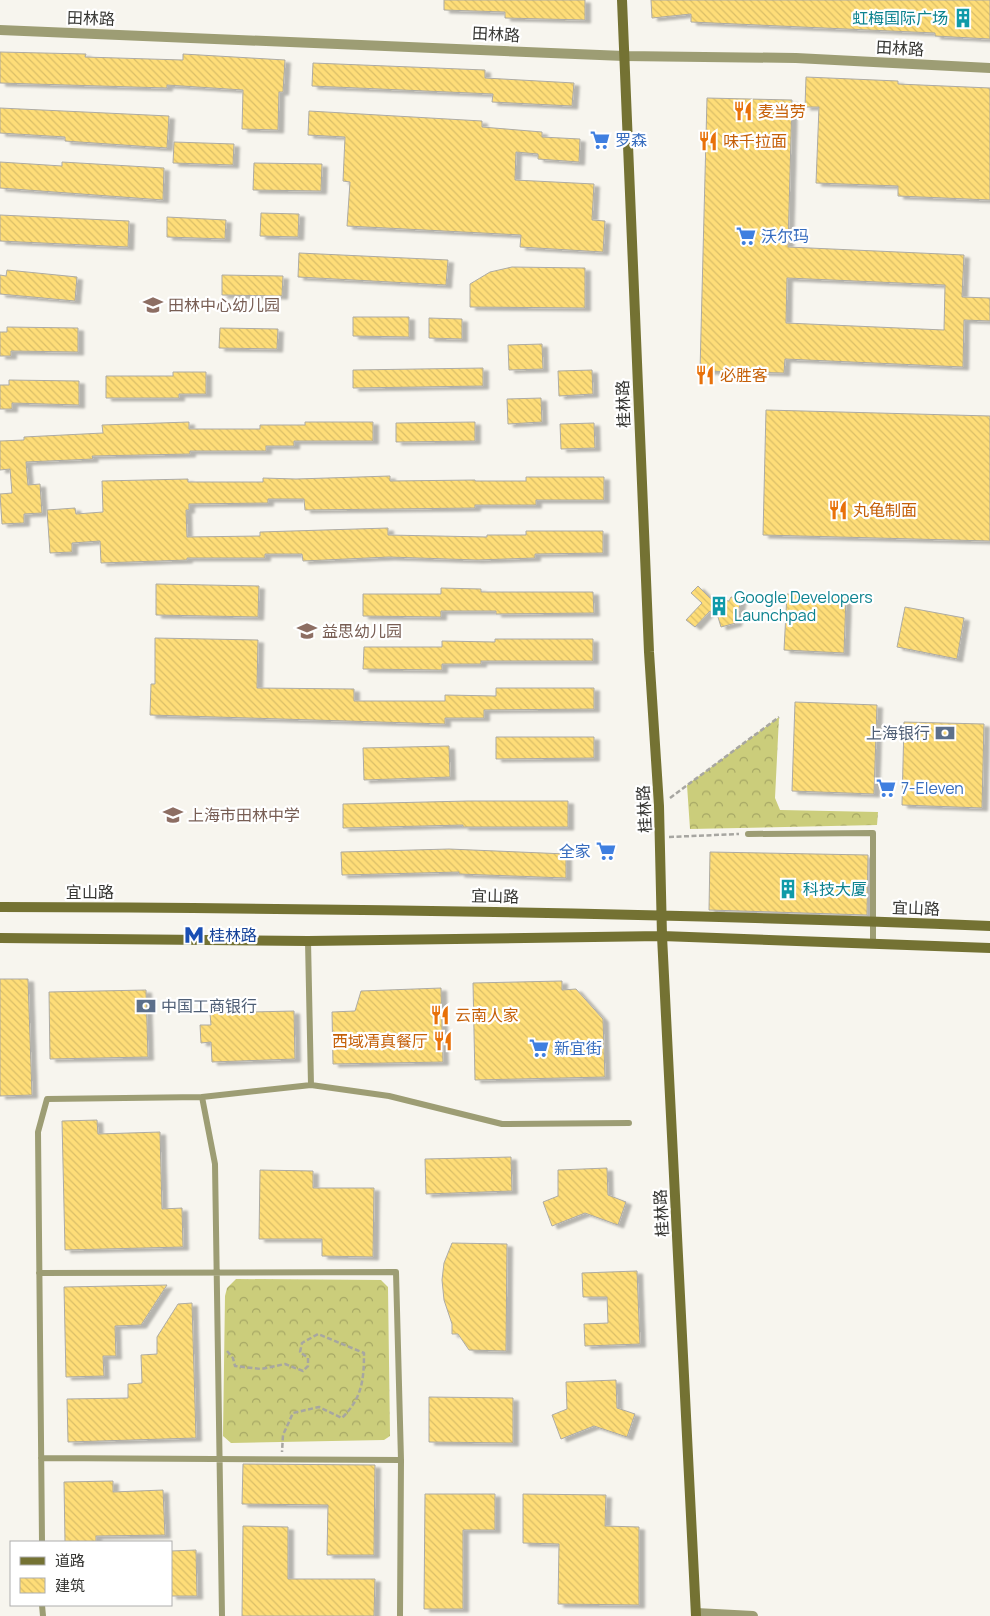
<svg xmlns="http://www.w3.org/2000/svg" width="990" height="1616" font-family="Manrope,'Noto Sans SC',sans-serif">
  <defs>
    <pattern id="forest-crowns" width="20" height="18" patternUnits="userSpaceOnUse" patternTransform="scale(1.25)"><rect width="20" height="18" fill="#cbcd7b"/><path d="M2 6a3 3 0 1 1 6 0M12 15a3 3 0 1 1 6 0" fill="none" stroke="#a6a765"/></pattern>
    <pattern id="building-back-hatch" width="6" height="6" patternUnits="userSpaceOnUse" patternTransform="scale(1.25)"><rect width="6" height="6" fill="#fedd78"/><path d="M-1 5l2 2M0 0l6 6M5-1l2 2" fill="none" stroke="#dabe68"/></pattern>
    <filter id="shadow"><feDropShadow dx="5.5" dy="3" stdDeviation="1" flood-color="#0004"/></filter>
  </defs>
  <rect width="100%" height="100%" fill="#f7f5ee"/>
  <path fill="url(#forest-crowns)" d="M779,717l-4,81 5,12 98,2 -1,13 -187,4 -3,-44z
    M236,1279l145,1 7,7 2,149 -6,4 -153,3 -8,-7 2,-140 2,-8z"/>
  <path fill="url(#building-back-hatch)" stroke="#adaba5" fill-rule="evenodd" filter="url(#shadow)" d="M444,0h141v20l-80,-2v-6l-61,-2z
    M651,0h339v39l-55,-3v-3l-244,-11v-8l-39,4z
    M0,52l86,2 -1,3 98,3v-6l102,6 -2,32h-4l-1,38 -36,-1 1,-39 -76,-5v3l-167,-5z
    M313,63l172,7v8l89,5 -2,23 -80,-4 1,-8 -181,-8z
    M806,77l92,4v3l92,4v112l-92,-4v-10l-82,-3 3,-76h-14z
    M707,98l85,2 -4,147 176,8 -2,42 28,1v23l-26,-1 -1,47 -178,-8 -1,14 -84,-2zM787,278l158,7 -1,45 -158,-7z
    M0,108l169,8 -2,32 -102,-7v-4l-65,-4z
    M309,111l173,10v6l60,5v5l38,2 -1,23 -41,-3v-5l-22,-2 -1,28 79,4 -2,36 13,1 -2,31 -83,-5 1,-12 -174,-9 3,-44 -7,-1 2,-44 -37,-2z
    M174,142l60,2 -1,21 -60,-2z
    M0,162l62,4v-4l102,6 -1,32 -163,-12z
    M254,163l68,1 -1,27 -68,-1z
    M261,213l38,1 -1,23 -38,-1z
    M0,215l129,6 -1,26 -128,-6z
    M167,217l59,3 -1,19 -58,-2z
    M299,253l149,7 -2,25 -148,-8z
    M512,267l73,1v40l-115,-1v-23l20,-12z
    M7,270l70,7 -2,24 -75,-7v-19l6,1z
    M222,275l61,1 -1,20 -60,-1z
    M353,317h56v20l-56,-1z
    M429,318l33,1v20l-33,-1z
    M7,327l71,1v24l-67,-1v5h-11v-24h7z
    M220,328l58,1 -1,20 -58,-1z
    M542,344l1,25 -34,1 -1,-25z
    M483,368v18l-130,2v-18z
    M592,370l1,24 -34,2 -1,-25z
    M173,372h33v22h-27v4h-73v-22h67z
    M9,380l70,1v24l-67,-2v6h-12v-24h9z
    M541,398l1,24 -34,2 -1,-25z
    M766,410l224,6v125l-227,-6z
    M189,422v7h71v-4h45v-3h68v19h-79v5h-28v5h-76v3l-98,2 1,3 -67,3 2,23 12,-1 2,29 -18,1v9l-22,1 -2,-30 12,-1 -2,-24 -10,1v-29l24,-1v-3l79,-4 -1,-8z
    M475,422v19l-79,1v-19z
    M594,423l1,25 -34,1 -1,-25z
    M390,476v5l85,-1v1h51v-4h78v23h-68v5h-61v3l-170,2 -1,-11h-36v4l-79,1v6h-3l1,27 73,-1v-4l128,-4v7l99,2v-2h39v-4h77v22l-68,1v4l-58,2 -88,-3 -86,4 -1,-7h-37v4h-78v2l-86,3 -1,-22 -28,2v9l-22,1 -3,-43 28,-2 1,6 27,-2 -1,-31 86,-2v3h75v-4l33,1z
    M156,584l103,2 -1,31 -102,-2z
    M698,586l12,12 19,3 2,-4 10,2 -5,24 -15,4 -3,-10 -8,-6 -15,16 -9,-7 16,-17 -11,-10z
    M441,588l40,1v3h112l1,21 -98,1v-3h-55v6l-78,-1v-22h78z
    M787,594l59,3 -2,56 -60,-3z
    M905,607l59,11 -7,41 -60,-12z
    M155,638l103,2 -1,48 97,1v12h91v-6l51,1v-8h98v21l-110,1v8h-39v6l-295,-9 1,-31h4z
    M495,639h98v22h-112v3h-39v6l-79,-1 1,-22h78v-6l53,1z
    M795,702l82,3 -3,89 -82,-3z
    M904,722l80,2 -2,84 -80,-3z
    M496,737h98v21l-98,1z
    M449,746l1,31 -86,3 -1,-32z
    M468,801h100v26h-105v-2l-120,3v-24z
    M449,849l117,5v24l-107,-4v-2l-117,3 -1,-23z
    M710,852l158,3 -1,60 -158,-5z
    M0,979h28l4,116 -32,1z
    M562,981v9l14,-1 27,30 2,58 -130,3 -2,-97z
    M441,988l2,74 -110,2 -1,-52 23,-1 6,-20z
    M146,990l2,67 -98,2 -1,-67z
    M294,1011l1,48 -83,3 -1,-20 -10,1 -1,-18h11l-1,-12z
    M97,1120l1,14 62,-2 2,77 20,-1 1,39 -118,3 -3,-129z
    M511,1157l1,34 -86,3 -1,-35z
    M607,1168l1,27 18,7 -8,23 -33,-12 -33,13 -9,-24 15,-6v-26z
    M260,1170l53,1v17h61l-1,69 -51,-1v-17h-63z
    M452,1243l55,1 -1,107 -37,-1 -11,-16h-6v-10l-8,-24 -2,-20 2,-17z
    M637,1271l3,73 -55,2 -1,-22 24,-1 -1,-26h-24l-1,-24z
    M167,1285l-26,40 -26,1 1,30h-13l1,20 -38,1 -2,-90z
    M192,1303l4,135 -128,4 -1,-43 61,-1v-14l14,-1 -1,-28 16,-1v-17l21,-33z
    M616,1380l1,28 18,6 -8,23 -33,-11 -33,13 -9,-24 15,-6 -1,-27z
    M429,1397l84,1v45l-84,-1z
    M243,1464l132,1 -1,90h-47l1,-50 -86,-1z
    M113,1481v11l50,-2 2,45 -69,1v6h-31l-1,-60z
    M425,1494h70v36h-32v79h-39z
    M523,1494l83,1 -1,31 34,1v78l-81,-1 1,-60 -36,-1z
    M243,1526l45,1v52h87l-1,37h-132z
    M196,1550l1,46h-26v-45z"/>
  <g fill="none" stroke-linecap="round" stroke-linejoin="round">
    <path stroke="#a7a6a1" stroke-width="2.5" stroke-dasharray="5 2.5" stroke-linecap="butt" d="M670,798l109,-81
      M669,837l70,-3
      M227,1351l6,7 2,8 26,3 24,-5 18,7 5,-5v-8l-8,-6 2,-9 16,-9 46,19c0,27 -2,45 -22,65l-23,-11 -26,6 -10,22 -1,17"/>
    <path stroke="#9d9d74" stroke-width="6" d="M748,834l125,-1v109
      M308,941l3,144
      M202,1097l13,67 7,452
      M39,1273l357,-1 5,188 -1,156
      M41,1458l360,2
      M42,1542l-4,-410 9,-33 155,-2 109,-12 78,11 113,28 127,-1
      M42,1605l1,11"/>
    <path stroke="#9d9d74" stroke-width="10" d="M696,1613l57,3"/>
    <path stroke="#9d9d74" stroke-width="10" d="M0,30l624,26 172,2 194,10"/>
    <path stroke="#747233" stroke-width="10" d="M622,0l27,652 10,154 3,130 34,680
      M0,907c330,1 660,6 990,19
      M0,938l308,3 354,-5 328,12"/>
  </g>
  <defs>
    <symbol id="building-bare" viewBox="-9 -9 18 18"><path d="M-4-6H4V6H1V3H-1V6H-4ZM-2.5-4.3h1.7v1.8h-1.7ZM.8-4.3h1.7v1.8H.8ZM-2.5-1h1.7V.8h-1.7ZM.8-1h1.7V.8H.8Z" fill="#0f9aa8" stroke="#fff" stroke-width="2.5" paint-order="stroke"/></symbol>
    <symbol id="restaurant-bare" viewBox="-9 -9 18 18"><path d="M-5-6h1v4h1v-4h1v4h1v-4h1v5L-1.5 .5V6h-2V.5L-5-1ZM5-6V6H3V1.5H1.5Q1.5-4 5-6Z" fill="#e8710a" stroke="#fff" stroke-width="2.5" paint-order="stroke"/></symbol>
    <symbol id="supermarket-bare" viewBox="-9 -9 18 18"><path d="M-6-5.5h2.5l.6 2H6L4.5 2H-2.5L-4.4-4H-6ZM-1.5 3.2a1.3 1.3 0 1 0 .1 0ZM3 3.2a1.3 1.3 0 1 0 .1 0Z" fill="#3f7fe0" stroke="#fff" stroke-width="2.5" paint-order="stroke"/></symbol>
    <symbol id="school-bare" viewBox="-9 -9 18 18"><path d="M0-5L7-2L0 1L-7-2ZM-4 1L0 2.5L4 1V4Q0 6-4 4Z" fill="#8d6e63" stroke="#fff" stroke-width="2.5" paint-order="stroke"/></symbol>
    <symbol id="bank-bare" viewBox="-9 -9 18 18"><path d="M-6-4H6V4H-6ZM0-2.3a2.3 2.3 0 1 0 0 4.6a2.3 2.3 0 1 0 0-4.6Z" fill="#5c6f8a" stroke="#fff" stroke-width="2.5" paint-order="stroke"/></symbol>
    <symbol id="metro-bare" viewBox="-9 -9 18 18"><path d="M-5.5 5V-5H-3L0 0L3-5H5.5V5H3V-.5L0 4L-3-.5V5Z" fill="#1a4fb4" stroke="#fff" stroke-width="2.5" paint-order="stroke"/></symbol>
  </defs>
  <g fill-rule="evenodd">
    <use href="#building-bare" x="949" y="4" width="28" height="28"/>
    <use href="#restaurant-bare" x="729" y="97" width="28" height="28"/>
    <use href="#supermarket-bare" x="586" y="126" width="28" height="28"/>
    <use href="#restaurant-bare" x="694" y="127" width="28" height="28"/>
    <use href="#supermarket-bare" x="732" y="222" width="28" height="28"/>
    <use href="#school-bare" x="139" y="291" width="28" height="28"/>
    <use href="#restaurant-bare" x="691" y="361" width="28" height="28"/>
    <use href="#restaurant-bare" x="824" y="496" width="28" height="28"/>
    <use href="#building-bare" x="705" y="592" width="28" height="28"/>
    <use href="#school-bare" x="293" y="617" width="28" height="28"/>
    <use href="#bank-bare" x="931" y="719" width="28" height="28"/>
    <use href="#supermarket-bare" x="872" y="774" width="28" height="28"/>
    <use href="#school-bare" x="159" y="801" width="28" height="28"/>
    <use href="#supermarket-bare" x="592" y="837" width="28" height="28"/>
    <use href="#building-bare" x="774" y="875" width="28" height="28"/>
    <use href="#metro-bare" x="180" y="921" width="28" height="28"/>
    <use href="#bank-bare" x="132" y="992" width="28" height="28"/>
    <use href="#restaurant-bare" x="426" y="1001" width="28" height="28"/>
    <use href="#restaurant-bare" x="429" y="1027" width="28" height="28"/>
    <use href="#supermarket-bare" x="525" y="1034" width="28" height="28"/>
  </g>
  <g text-anchor="middle" dominant-baseline="central" stroke-width="4.5" stroke-linejoin="round" paint-order="stroke">
    <g font-size="16" fill="#353532" stroke="#fff">
      <text transform="translate(91 18) rotate(2)">田林路</text>
      <text transform="translate(496 34) rotate(3)">田林路</text>
      <text transform="translate(900 48) rotate(3)">田林路</text>
      <text transform="translate(623 404) rotate(-92)">桂林路</text>
      <text transform="translate(644 809) rotate(-93)">桂林路</text>
      <text x="90" y="892">宜山路</text>
      <text transform="translate(495 896) rotate(1)">宜山路</text>
      <text transform="translate(916 908) rotate(2)">宜山路</text>
      <text transform="translate(661 1213) rotate(-93)">桂林路</text>
    </g>
    <g font-size="16" fill="#0d838f" stroke="#fff" text-anchor="start">
      <text x="948" y="18" text-anchor="end">虹梅国际广场</text>
      <text x="734" y="597">Google Developers<tspan x="734" dy="18">Launchpad</tspan></text>
      <text x="803" y="889">科技大厦</text>
    </g>
    <g font-size="16" fill="#c56008" stroke="#fff" text-anchor="start">
      <text x="758" y="111">麦当劳</text>
      <text x="723" y="141">味千拉面</text>
      <text x="720" y="375">必胜客</text>
      <text x="853" y="510">丸龟制面</text>
      <text x="455" y="1015">云南人家</text>
      <text x="428" y="1041" text-anchor="end">西域凊真餐厅</text>
    </g>
    <g font-size="16" fill="#366cbe" stroke="#fff" text-anchor="start">
      <text x="615" y="140">罗森</text>
      <text x="761" y="236">沃尔玛</text>
      <text x="901" y="788">7-Eleven</text>
      <text x="591" y="851" text-anchor="end">全家</text>
      <text x="554" y="1048">新宜街</text>
    </g>
    <g font-size="16" fill="#785e54" stroke="#fff" text-anchor="start">
      <text x="168" y="305">田林中心幼儿园</text>
      <text x="322" y="631">益思幼儿园</text>
      <text x="188" y="815">上海市田林中学</text>
    </g>
    <g font-size="16" fill="#4e5e75" stroke="#fff" text-anchor="end">
      <text x="930" y="733">上海银行</text>
      <text x="161" y="1006" text-anchor="start">中国工商银行</text>
    </g>
    <g font-size="16" fill="#164399" stroke="#fff" text-anchor="start">
      <text x="209" y="935">桂林路</text>
    </g>
  </g>
  <rect x="10" y="1541" width="162" height="65" fill="#ffffff" stroke="#aeaead"/>
  <rect x="20" y="1557" width="25" height="8" fill="#747233" stroke="#aeaead"/>
  <text x="55" y="1566" font-size="15" fill="#353532">道路</text>
  <rect x="20" y="1578" width="25" height="15" fill="url(#building-back-hatch)" stroke="#aeaead"/>
  <text x="55" y="1591" font-size="15" fill="#353532">建筑</text>
</svg>
